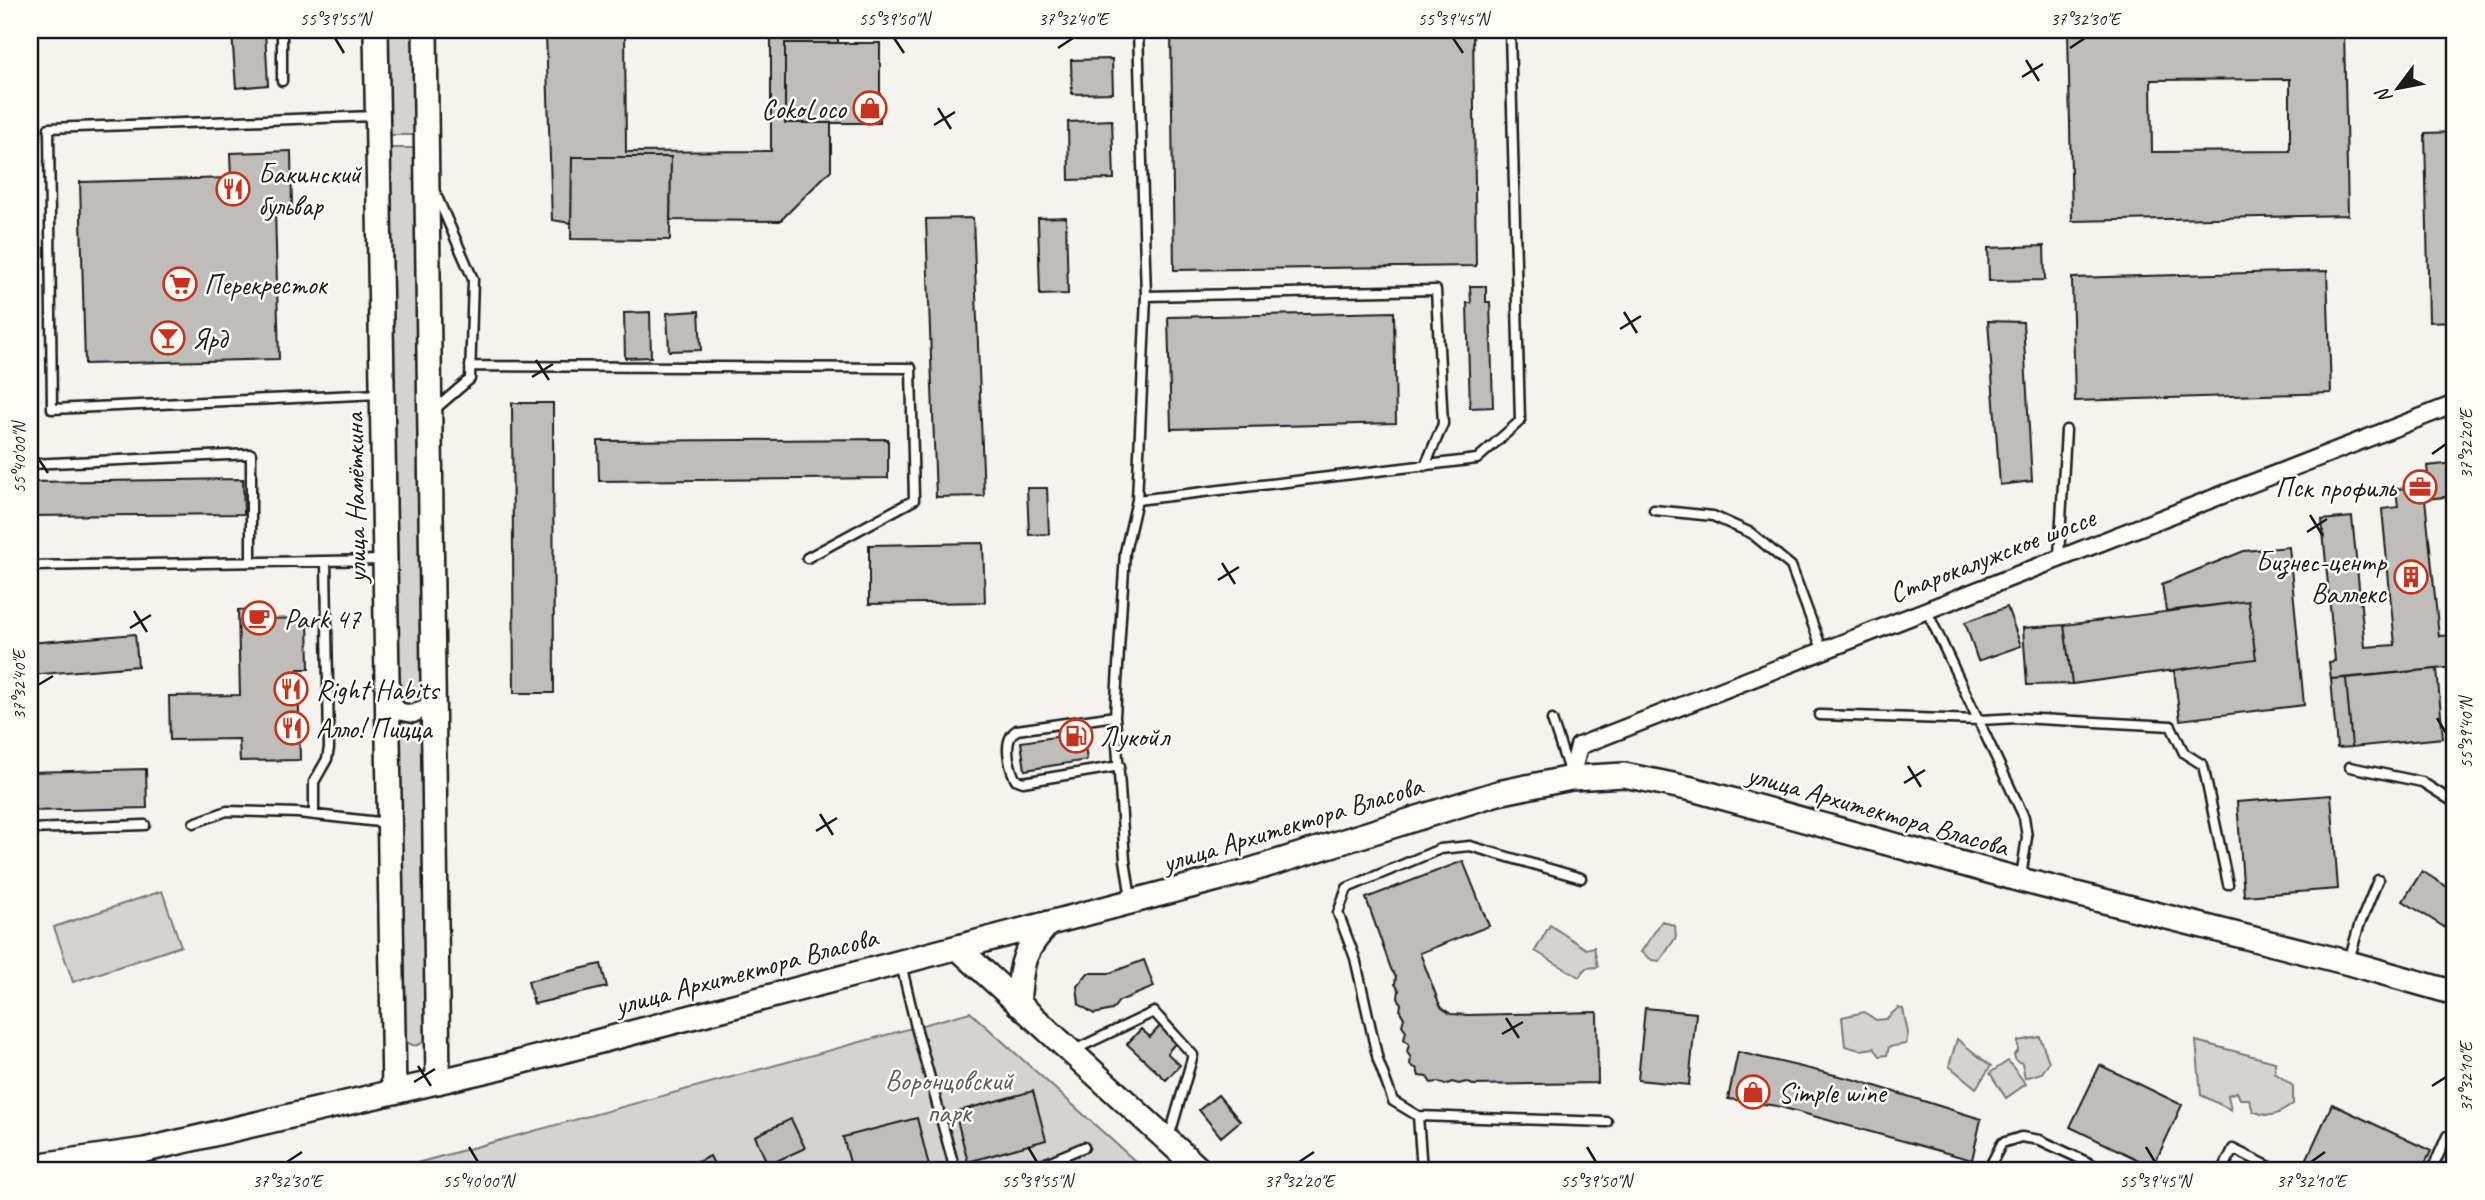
<svg xmlns="http://www.w3.org/2000/svg" width="2485" height="1200" font-family="Caveat,sans-serif">
  <rect width="100%" height="100%" fill="#f4f3ee"/>
  <filter id="ink" filterUnits="userSpaceOnUse"><feTurbulence type="fractalNoise" baseFrequency=".0143" numOctaves="2"/><feDisplacementMap in="SourceGraphic" scale="14" xChannelSelector="R" yChannelSelector="G"/><feConvolveMatrix kernelMatrix="1 2 1 2 8 2 1 2 1" color-interpolation-filters="sRGB"/></filter>
  <g filter="url(#ink)">
    <path fill="#d4d3cf" stroke="#787876" stroke-width="2" d="M387,30h26l1,105h-25z
      M389,148h26l8,542c-6,7 -10,9 -20,7l-4,-7z
      M397,730l12,6 12,-5 6,308c-9,8 -15,9 -23,0z
      M162,891l19,55 -108,36 -19,-55z
      M1662,921l13,5 1,11 -16,24 -8,-1 -11,-8z
      M1550,925l36,24 8,-2 4,20 -12,1 -7,9 -44,-26z
      M1898,1008l5,1 5,24 -2,11 -17,3 -2,8 -7,1 -6,-8 -14,2 -15,-4 -3,-29 22,-5 12,8 10,-1z
      M970,1012l175,158h-754z
      M2040,1037l9,25 -7,11 -17,5 -3,-15 -6,-2 -2,-6 4,-4v-10z
      M1957,1039l34,27 -15,22 -27,-22z
      M2196,1041l79,21v11l18,13v18c-15,11 -22,15 -40,7l-4,-12h-9l-3,-7 -9,3 3,15 -30,-15z
      M2008,1061l18,23 -20,14 -16,-25z"/>
    <path fill="#bebdba" stroke="#1c1c1c" stroke-width="2" fill-rule="evenodd" d="M512,30h102v3h-102z
      M614,30h11l1,122 145,-1v-121h67v13h-53v80h46v47l-51,51 -110,-1 1,-63h-99l-1,66 -19,-3 -6,-187h68z
      M1171,30h302l3,236 -302,4z
      M2068,30h276l4,185 -276,6zM2290,79v72l-138,1 -1,-72z
      M265,31l3,54 -32,3 -4,-55z
      M785,43h95v80h-95z
      M1112,59l1,34 -41,1 -1,-34z
      M1112,120l2,59 -45,1 -1,-58z
      M2455,132v189l-26,1 -4,-189z
      M291,151l1,57 -17,1 4,150 -194,5 -5,-182 151,-4 -1,-25z
      M572,157h99l-1,83 -99,-1z
      M1066,217l2,77 -28,1 -2,-77z
      M973,218l11,278 -48,1 -10,-278z
      M2044,246l1,34 -56,1 -1,-33z
      M2327,271l4,122 -256,8 -3,-123z
      M1470,286h16v16h4l3,105 -23,1 -3,-105h4z
      M699,311l2,39 -32,1 -2,-38z
      M650,312l1,45 -26,1 -1,-45z
      M1394,312l2,111 -225,6 -3,-112z
      M1988,321l35,1 9,159 -32,4z
      M512,403h41l1,290h-40z
      M888,439v39l-289,3 -1,-40z
      M2455,463v33l-30,3 14,137 16,-1v32l-124,12 -2,-17 6,-1 -13,-141 30,-3 13,130 30,-2 -13,-136 16,-2 -2,-18 12,-1 -1,-10 21,-2 -1,-10z
      M243,479l1,35 -214,2v-34z
      M1027,488h20l2,46 -20,1z
      M983,543l2,59 -116,2v-59z
      M2289,547l15,158 -124,15 -6,-50 82,-11 -8,-58 -82,10 -4,-27 82,-33z
      M2248,601l8,58 -184,25 -8,-59z
      M2007,607l14,39 -43,15 -13,-39z
      M263,609v10l45,-1 1,51h-11l2,91 -60,1 -1,-22 -69,1 -1,-44 71,-1 -2,-85z
      M2064,625l8,59 -45,1 -4,-57z
      M135,634l3,32 -108,9v-32z
      M2437,669l6,69 -91,9 -6,-69z
      M2346,678l6,69 -15,1 -6,-69z
      M1083,733l4,27 -62,10 -4,-28z
      M146,769l1,39 -117,3v-39z
      M2331,795l7,94 -94,7 -7,-94z
      M1463,861l26,65 -69,27 19,50 3,5 9,6 17,1 129,-3 1,71 -125,2 -7,-3 -7,2 -7,-2 -7,3 -7,-3 -7,1 -4,-6 -8,-1 -2,-7 -7,-4 1,-7 -4,-6 2,-8 -5,-5 2,-8 -4,-6 2,-7 -4,-7 1,-7 -3,-6 1,-8 -4,-6 1,-7 -5,-8 -25,-71z
      M2422,871l33,21v42l-52,-33z
      M1144,960l10,27 -35,14 -7,9 -18,4 -15,-10 -2,-18 11,-13h22z
      M601,964l6,23 -73,17 -6,-23z
      M1645,1008l51,5 -7,72 -51,-5z
      M1161,1025l17,15 -11,13 13,12 -14,15 -39,-36 14,-15 9,8z
      M1738,1052l118,28 125,39 -9,41 -195,-54 -49,-7z
      M2100,1065l82,40 -29,62 -83,-40z
      M1033,1091l13,49 -78,22 -13,-50z
      M1218,1095l22,26 -19,16 -22,-27z
      M2332,1104l99,47 -9,19h-112l-7,-3z
      M917,1118l13,52h-78l-9,-33z
      M791,1119l14,29 -37,17 -13,-29z
      M710,1156l7,14h-37z"/>
    <g fill="none" stroke-linecap="round" stroke-linejoin="round">
      <defs>
        <path id="lane" d="M282,81v-51
          M374,116l-325,12 3,281 328,-15
          M1146,296l290,-6 7,134 -18,42
          M470,366l441,2 3,132 -107,58
          M434,410l36,-31 3,-100 -38,-87
          M30,464l221,-10v107
          M1137,500l340,-41 43,-38 -10,-391
          M1654,510l59,6 38,17 40,33 31,83
          M2059,557l7,-127
          M30,566l354,-6
          M1926,609l98,208 3,20 -6,40
          M1819,715l161,5 37,-2 154,8 13,27 19,12 25,119
          M1115,716l-98,14c-15,9 -8,35 -2,49l8,3 97,-16
          M1552,720l18,54
          M2350,767l72,15 33,21
          M314,815v-33l13,-23 2,-11 -3,-187
          M194,823l33,-12 71,2 90,10
          M30,829l115,-4
          M1131,899l-6,-39 -10,-144 10,-164 12,-52 9,-204 -8,-266
          M2349,960l10,-34 19,-46
          M901,964l15,63 39,143
          M1072,1051l82,-39 39,43 -24,83
          M1418,1116l189,6
          M1029,1170l55,-23
          M1422,1170l-4,-54 -25,-15 -15,-41 -23,-102 -17,-45 9,-25 93,-39 30,-3 111,32
          M1988,1170l14,-27 19,-6 19,3 64,30
          M2223,1170l10,-21 44,21
          M2432,1170l15,-34"/>
        <path id="street" d="M388,696l10,15 15,3 14,-7 6,-14
          M1571,778l8,-32 876,-342"/>
        <path id="secondary" d="M376,30l18,1062
          M425,30l13,1052
          M958,948l242,222
          M1018,1004c4,-40 2,-50 31,-81
          M32,1170l15,-6 98,-14 360,-84 743,-195 250,-78 73,-15 53,-3 68,14 329,91 328,83 106,30"/>
      </defs>
      <use href="#lane" stroke="#1c1c1c" stroke-width="13"/>
      <use href="#street" stroke="#1c1c1c" stroke-width="21"/>
      <use href="#secondary" stroke="#1c1c1c" stroke-width="28"/>
      <use href="#lane" stroke="#fdfcf7" stroke-width="8"/>
      <use href="#street" stroke="#fdfcf7" stroke-width="16"/>
      <use href="#secondary" stroke="#fdfcf7" stroke-width="23"/>
    </g>
  </g>
  <path fill="none" stroke="#1c1c1c" stroke-width="2.5" d="M335,38l9,15M894,38l10,15M1453,38l10,15M1058,48l15,-10M2070,48l15,-10M2026,60l13,21M2022,77l21,-13M938,108l13,21M934,125l21,-13M1624,312l13,21M1620,329l21,-13M536,360l13,20M532,377l21,-13M2432,454l14,-10M38,458l10,15M2310,515l13,21M2307,532l20,-13M1222,563l13,21M1218,580l21,-13M134,611l13,21M130,628l21,-13M38,685l15,-9M2437,718l9,15M1908,766l13,21M1904,783l21,-13M820,814l13,21M816,831l21,-13M1506,1018l13,20M1502,1034l21,-12M418,1066l13,20M414,1082l21,-13M2432,1086l14,-9M469,1147l9,15M1028,1147l9,15M1587,1147l9,15M2146,1147l9,15M287,1162l15,-10M1299,1162l15,-10M2311,1162l14,-10"/>
  <defs>
    <symbol id="shop-ring" viewBox="-11 -11 22 22"><circle r="9.5" fill="#fdfcf7" stroke="#c8321e" stroke-width="1.5"/><path d="M-5-2.5h2.3a2.7 3.5 0 0 1 5.4 0H5L5.5 6h-11ZM-1.5-2.5h3a1.5 2.3 0 0 0-3 0Z" fill="#c8321e"/></symbol>
    <symbol id="restaurant-ring" viewBox="-11 -11 22 22"><circle r="9.5" fill="#fdfcf7" stroke="#c8321e" stroke-width="1.5"/><path d="M-5-6h1v4h1v-4h1v4h1v-4h1v5L-1.5 .5V6h-2V.5L-5-1ZM5-6V6H3V1.5H1.5Q1.5-4 5-6Z" fill="#c8321e"/></symbol>
    <symbol id="supermarket-ring" viewBox="-11 -11 22 22"><circle r="9.5" fill="#fdfcf7" stroke="#c8321e" stroke-width="1.5"/><path d="M-6-5.5h2.5l.6 2H6L4.5 2H-2.5L-4.4-4H-6ZM-1.5 3.2a1.3 1.3 0 1 0 .1 0ZM3 3.2a1.3 1.3 0 1 0 .1 0Z" fill="#c8321e"/></symbol>
    <symbol id="bar-ring" viewBox="-11 -11 22 22"><circle r="9.5" fill="#fdfcf7" stroke="#c8321e" stroke-width="1.5"/><path d="M-6-5H6L.8 .8V4.5H3.5V6h-7V4.5H-.8V.8Z" fill="#c8321e"/></symbol>
    <symbol id="office-ring" viewBox="-11 -11 22 22"><circle r="9.5" fill="#fdfcf7" stroke="#c8321e" stroke-width="1.5"/><path d="M-6-3h4V-5.5h4V-3h4V5H-6ZM-1-4.5V-3h2v-1.5ZM-6 0V1H6V0Z" fill="#c8321e"/></symbol>
    <symbol id="building-ring" viewBox="-11 -11 22 22"><circle r="9.5" fill="#fdfcf7" stroke="#c8321e" stroke-width="1.5"/><path d="M-4-6H4V6H1V3H-1V6H-4ZM-2.5-4.3h1.7v1.8h-1.7ZM.8-4.3h1.7v1.8H.8ZM-2.5-1h1.7V.8h-1.7ZM.8-1h1.7V.8H.8Z" fill="#c8321e"/></symbol>
    <symbol id="cafe-ring" viewBox="-11 -11 22 22"><circle r="9.5" fill="#fdfcf7" stroke="#c8321e" stroke-width="1.5"/><path d="M-5.5-4.5H6V0H3Q3 3.5 0 3.5H-2.5Q-5.5 3.5-5.5 0ZM3-3.2v2h1.7v-2ZM-6 4.5H4V6H-6Z" fill="#c8321e"/></symbol>
    <symbol id="fuel-ring" viewBox="-11 -11 22 22"><circle r="9.5" fill="#fdfcf7" stroke="#c8321e" stroke-width="1.5"/><path d="M-5.5-6h7V0h2V4h1.3V-2.5L3-4.5l.8-.8L6-3V5H2.5V1h-1V6h-7ZM-4.2-4.7v3.2H.2V-4.7Z" fill="#c8321e"/></symbol>
  </defs>
  <g fill-rule="evenodd">
    <use href="#shop-ring" x="851" y="89" width="38" height="38"/>
    <use href="#restaurant-ring" x="214" y="170" width="38" height="38"/>
    <use href="#supermarket-ring" x="161" y="265" width="38" height="38"/>
    <use href="#bar-ring" x="149" y="319" width="38" height="38"/>
    <use href="#office-ring" x="2401" y="468" width="38" height="38"/>
    <use href="#building-ring" x="2392" y="558" width="38" height="38"/>
    <use href="#cafe-ring" x="240" y="599" width="38" height="38"/>
    <use href="#restaurant-ring" x="272" y="670" width="38" height="38"/>
    <use href="#restaurant-ring" x="273" y="709" width="38" height="38"/>
    <use href="#fuel-ring" x="1057" y="717" width="38" height="38"/>
    <use href="#shop-ring" x="1734" y="1073" width="38" height="38"/>
  </g>
  <g text-anchor="middle" dominant-baseline="central" stroke-width="5" stroke-linejoin="round" paint-order="stroke">
    <g font-size="28" fill="#1c1c1c" stroke="#fdfcf7" text-anchor="start">
      <text x="846" y="108" text-anchor="end">CokoLoco</text>
      <text x="258" y="173">Бакинский<tspan x="258" dy="32">бульвар</tspan></text>
      <text x="204" y="284">Перекресток</text>
      <text x="192" y="338">Ярд</text>
      <text x="2396" y="487" text-anchor="end">Пск профиль</text>
      <text x="2386" y="561" text-anchor="end">Бизнес-центр<tspan x="2386" dy="32">Валлекс</tspan></text>
      <text x="284" y="618">Park 47</text>
      <text x="316" y="689">Right Habits</text>
      <text x="316" y="728">Алло! Пицца</text>
      <text x="1100" y="736">Лукойл</text>
      <text x="1778" y="1092">Simple wine</text>
    </g>
    <g font-size="28" fill="#1c1c1c" stroke="#fdfcf7">
      <text transform="translate(355 498) rotate(-91)">улица Намёткина</text>
      <text transform="translate(1992 555) rotate(-21)">Старокалужское шоссе</text>
      <text transform="translate(1878 810) rotate(16)">улица Архитектора Власова</text>
      <text transform="translate(1292 824) rotate(-17)">улица Архитектора Власова</text>
      <text transform="translate(746 971) rotate(-15)">улица Архитектора Власова</text>
    </g>
    <g font-size="28" fill="#5c5c5b" stroke="#fdfcf7">
      <text x="949" y="1080">Воронцовский<tspan x="949" dy="32">парк</tspan></text>
    </g>
  </g>
  <rect width="2485" height="1200" fill="none" stroke="#fdfcf7" stroke-width="77"/>
  <g transform="translate(2398 88) rotate(238)" stroke="#fdfcf7" stroke-width="5" paint-order="stroke">
  <path d="M0-5L12 26L0 18L-12 26Z" fill="#1c1c1c"/>
  <text y="-10" font-size="19" font-weight="bold" text-anchor="middle" fill="#1c1c1c">N</text>
  </g>
  <rect x="38" y="38" width="2408" height="1124" fill="none" stroke="#1c1c1c" stroke-width="2.5"/>
  <g font-size="18" text-anchor="middle" fill="#1c1c1c">
    <text x="335" y="25">55°39'55"N</text>
    <text x="894" y="25">55°39'50"N</text>
    <text x="1073" y="25">37°32'40"E</text>
    <text x="1453" y="25">55°39'45"N</text>
    <text x="2085" y="25">37°32'30"E</text>
    <text transform="translate(2466 444) rotate(-90)" y="6">37°32'20"E</text>
    <text transform="translate(19 458) rotate(-90)" y="6">55°40'00"N</text>
    <text transform="translate(19 685) rotate(-90)" y="6">37°32'40"E</text>
    <text transform="translate(2466 733) rotate(-90)" y="6">55°39'40"N</text>
    <text transform="translate(2466 1077) rotate(-90)" y="6">37°32'10"E</text>
    <text x="287" y="1187">37°32'30"E</text>
    <text x="478" y="1187">55°40'00"N</text>
    <text x="1037" y="1187">55°39'55"N</text>
    <text x="1299" y="1187">37°32'20"E</text>
    <text x="1596" y="1187">55°39'50"N</text>
    <text x="2155" y="1187">55°39'45"N</text>
    <text x="2311" y="1187">37°32'10"E</text>
  </g>
</svg>
